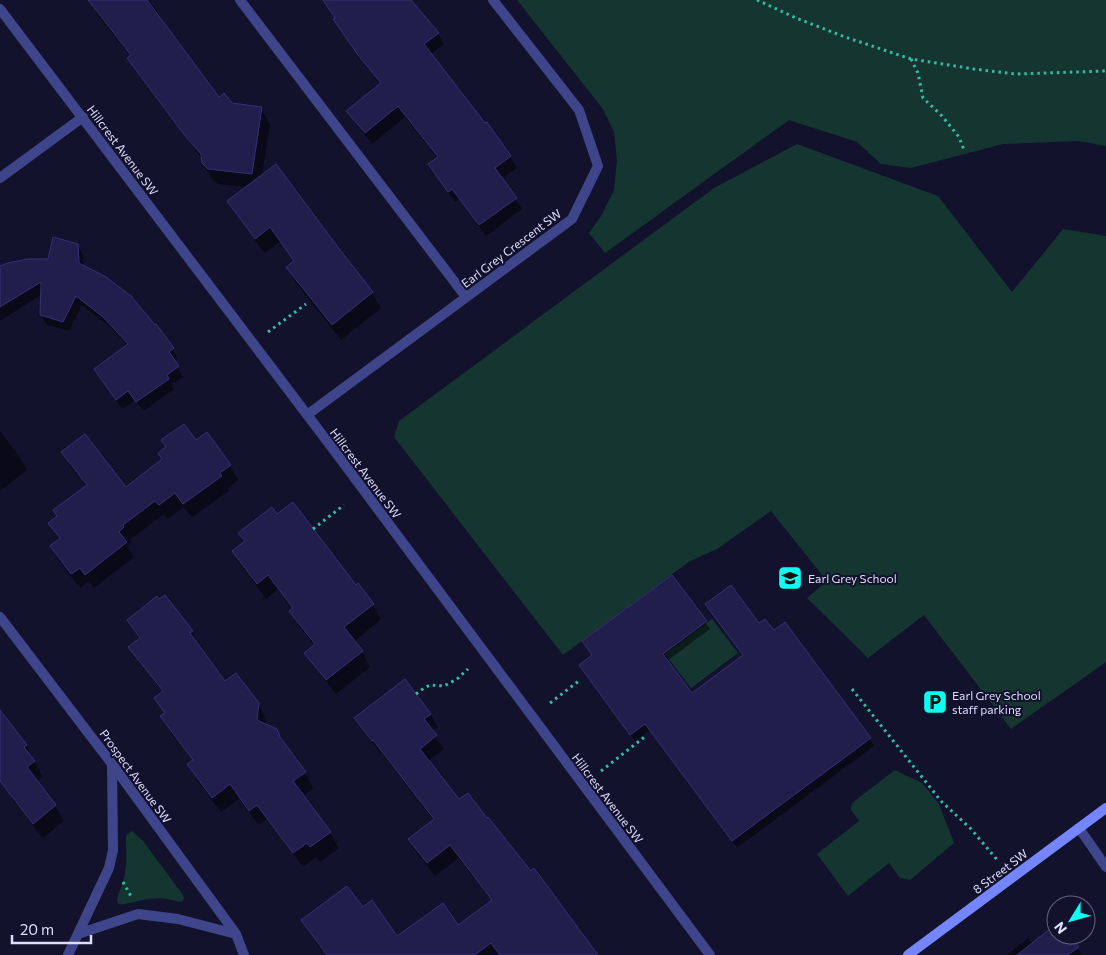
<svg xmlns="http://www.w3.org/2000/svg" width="1106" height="955" font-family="Commissioner,sans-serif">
  <rect width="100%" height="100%" fill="#12122c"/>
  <path fill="#153630" d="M517,0h589v146l-27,-5 -76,3 -92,24 -30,-4 -24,-22 -68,-22 -184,133 -16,-20 12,-17 13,-26 3,-29 -3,-29 -11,-23z
    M797,144l141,52 74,96 51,-63 43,7v426l-95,67 -87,-114 -56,43 -61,-60 20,-17 -56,-70 -54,38 -27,12 -127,94 -169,-218 5,-16 315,-233z
    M712,619l26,34 -47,35 -26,-34z
    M895,770l27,13 17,21 15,39 -44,37 -10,-2 -11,-15 -41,33 -31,-42 42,-33 -8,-11 1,-7z
    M132,831l11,10 40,54 1,3 -1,3c-5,2 -9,-1 -15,-2 -6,-1 -13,-1 -19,0 -5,0 -28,7 -30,5 -5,-4 3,-17 4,-22 5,-17 3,-30 3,-47z"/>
  <path fill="#0007" d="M93,0h55l9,11 8,15 54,73 12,5 30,5 9,15 -8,52 74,71 36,46 9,15 -40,32 -45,-57 -8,-15 7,-6 -15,-20 -16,11 -27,-37 -9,-15 19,-14 -29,-3 -6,-5 -9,-16v-3l-65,-87 -9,-15 2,-2 -32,-39 -9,-15z
    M323,0h76l39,34 6,10 -14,11 55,70 1,-1 24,33 7,11 -16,11 21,30 -36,27 -27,-37 -4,3 -19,-27 2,-16 -33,-42 -33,27 -18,-22 -6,-11 33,-27 -15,-18 -25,-35 -7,-11 2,-1z
    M77,245l6,10 1,12 89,82 5,10 -4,3 9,15 -12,8 3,4 -31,22 -8,-11 -13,9 -27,-40 33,-23 -18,-19 -28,-22 -13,26 -22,-6 -6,-10 1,-21 -42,27v-54l49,-6z
    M0,431l18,24 9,15 -27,21z
    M206,434l24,32 8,14 -10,8 1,3 -37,26 -8,-10 -16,12 -4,-5 -34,26 2,2 -5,3 7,12 -40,31 -5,-7 -9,7 -21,-27 -8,-15 9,-6 -10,-17 37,-36 -16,-20 -8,-15 63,37z
    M277,516l79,70 16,18 9,15 -27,23 8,10 8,15 -34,27 -21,-26 -9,-15 9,-7 -16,-20 -8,-15 2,-2 -15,-20 -12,10 -24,-33 -9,-15 12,-9 -5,-9z
    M672,576l38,53 -43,32 25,34 52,-39 15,-31 111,114 4,7 -137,102 -87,-118 -15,11 -50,-69 8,-16z
    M128,620l64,12 8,15 -1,1 26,34 33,22 9,16 -1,5 10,5 9,16 20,27 8,15 -10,8 27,37 9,15 -19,14 -4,-5 -13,10 -36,-48 -8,6 -20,-26 -18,13 -24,-32 -9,-15 5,-4 -22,-29 -9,-15 3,-3 -9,-16 7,-5 -24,-31 -9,-15 10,-7z
    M430,714l8,13 -6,4 12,18 -16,12 31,40 138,154h-270l-17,-22 -7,-13 60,-11 34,29 61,-12 34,-25 -34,-43 -23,18 -18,-23 -8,-13 25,-19 -53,-69 -1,1 -17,-22 -8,-12z
    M0,719l26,26 17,32 -7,5 19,24 9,15 -21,17 -29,-37 -14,-24z
    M1056,926v9h12l14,20h-75l21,-17 5,6z"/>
  <path fill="#211e4c" stroke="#343078" d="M88,0h59l72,97 5,-4 8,10 30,4 -10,67 -44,-5 -6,-6 -1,-9 -15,-17 -59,-79 4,-3z
    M323,0h88l28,33 -15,11 61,79 2,-1 24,34 -16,12 22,30 -38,27 -27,-36 -4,3 -20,-28 10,-7 -40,-51 -33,27 -19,-22 35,-28 -23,-28 -25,-36 2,-1z
    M276,164l61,82 36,46 -41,33 -46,-58 8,-6 -24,-34 -15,12 -28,-38z
    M53,237l25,7 1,19 27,14 25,19 24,29 1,-1 18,24 -5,4 10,14 -12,9 2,4 -33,23 -8,-11 -12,9 -22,-31 34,-25 -25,-27 -27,-21 -13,26 -23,-7 1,-33 -41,25v-41l8,-3 20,-4h20z
    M184,424l12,16 11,-8 24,33 -11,8 2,3 -39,28 -8,-11 -16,12 -4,-4 -32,24 1,2 -5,5 8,10 -42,33 -5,-7 -9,6 -21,-28 10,-8 -12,-15 9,-7 -4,-6 34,-25 -26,-33 24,-18 41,53 36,-28 -4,-6 8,-6 -5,-7z
    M293,502l63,83 2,-2 16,21 -30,23 19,24 -37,29 -22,-27 11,-9 -26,-33 4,-3 -25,-33 -11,9 -25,-33 13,-10 -7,-8 34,-26 5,7z
    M672,575l35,46 -44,33 29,39 51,-38 -38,-51 26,-19 28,38 6,-4 9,11 11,-8 86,116 -139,103 -87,-117 -15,11 -51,-70 13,-10 -10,-14z
    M165,595l28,36 -3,2 35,48 11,-8 23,30 -2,17 20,9 3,8 26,35 -13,9 38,51 -21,15 -3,-4 -14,10 -36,-48 -8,6 -19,-27 -18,14 -25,-34 6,-4 -33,-44 5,-3 -11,-15 9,-7 -35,-44 12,-9 -13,-18 30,-24 2,3z
    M405,679l26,35 -7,5 13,16 -17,14 39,50 9,-6 19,25 1,-1 43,54 3,-3 64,87h-98l-9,-12 -16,12h-148l-26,-35 46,-34 16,21 9,-7 25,36 46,-33 15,22 34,-25 -42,-55 -23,18 -19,-24 26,-20 -61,-79 -1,1 -18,-23z
    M0,710l27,35 -3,2 11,14 -8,6 29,38 -23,19 -33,-43z
    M1056,924v11h14l9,12 -11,8h-51z"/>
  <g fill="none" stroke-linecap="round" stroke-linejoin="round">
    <path stroke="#33bda1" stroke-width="3" stroke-dasharray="2.5 4" stroke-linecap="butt" d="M757,0l39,18 49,19 66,22 63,10 42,5 90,-3
      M911,59l7,14 5,25 19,18 17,21 5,13
      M268,332l38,-28
      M313,529l31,-24
      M852,689l89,112 30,28 28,33
      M416,694l8,-6 6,-3 14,1 13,-7 11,-10
      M550,703l30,-23
      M601,771l46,-36
      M123,882l9,16"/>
    <path stroke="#3e458a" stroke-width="10" d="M240,0l226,297"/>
    <path stroke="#3e458a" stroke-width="10" d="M0,9l333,440 377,506
      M0,178l83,-61
      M307,415l265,-196 26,-53 -19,-56 -86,-110
      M0,617l112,147 124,170 8,21
      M1079,828l27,39
      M78,934l60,-20 40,5 58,15
      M68,955l41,-87 4,-18 -1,-86"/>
    <path stroke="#7585fd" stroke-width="10" d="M908,955l198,-147"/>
  </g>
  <defs>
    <symbol id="school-square" viewBox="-11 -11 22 22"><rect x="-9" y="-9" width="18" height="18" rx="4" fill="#0cfcf2" stroke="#12122c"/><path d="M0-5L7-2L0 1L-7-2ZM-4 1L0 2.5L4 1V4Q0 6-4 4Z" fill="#111"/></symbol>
    <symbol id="parking-square" viewBox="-11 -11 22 22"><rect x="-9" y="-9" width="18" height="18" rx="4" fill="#0cfcf2" stroke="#12122c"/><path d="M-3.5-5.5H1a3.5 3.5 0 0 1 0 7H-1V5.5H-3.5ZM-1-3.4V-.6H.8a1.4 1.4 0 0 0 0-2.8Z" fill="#111"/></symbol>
  </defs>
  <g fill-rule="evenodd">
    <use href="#school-square" x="776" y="564" width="28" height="28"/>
    <use href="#parking-square" x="921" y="688" width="28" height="28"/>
  </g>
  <g text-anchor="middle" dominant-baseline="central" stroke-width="4" stroke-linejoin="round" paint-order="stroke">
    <g font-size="12" fill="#dddeff" stroke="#12122c">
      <text transform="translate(123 150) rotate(53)">Hillcrest Avenue SW</text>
      <text transform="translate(511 248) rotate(-37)">Earl Grey Crescent SW</text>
      <text transform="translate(366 473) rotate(53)">Hillcrest Avenue SW</text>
      <text transform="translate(136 776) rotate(54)">Prospect Avenue SW</text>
      <text transform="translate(608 798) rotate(53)">Hillcrest Avenue SW</text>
      <text transform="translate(1000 871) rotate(-37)">8 Street SW</text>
    </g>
    <g font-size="12" fill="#dddeff" stroke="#12122c" text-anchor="start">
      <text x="808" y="578">Earl Grey School</text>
      <text x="952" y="695">Earl Grey School<tspan x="952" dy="14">staff parking</tspan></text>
    </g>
  </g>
  <g transform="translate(1071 920) rotate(233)"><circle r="24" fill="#12122c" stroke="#636480"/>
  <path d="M0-4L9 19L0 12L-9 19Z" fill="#0cfcf2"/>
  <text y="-8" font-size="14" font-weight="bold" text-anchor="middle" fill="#dddeff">N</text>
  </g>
  <path d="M12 935v8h79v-8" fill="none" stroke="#dddeff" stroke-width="2.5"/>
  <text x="20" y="935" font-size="15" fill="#dddeff" stroke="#12122c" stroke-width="4" paint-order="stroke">20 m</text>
</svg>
